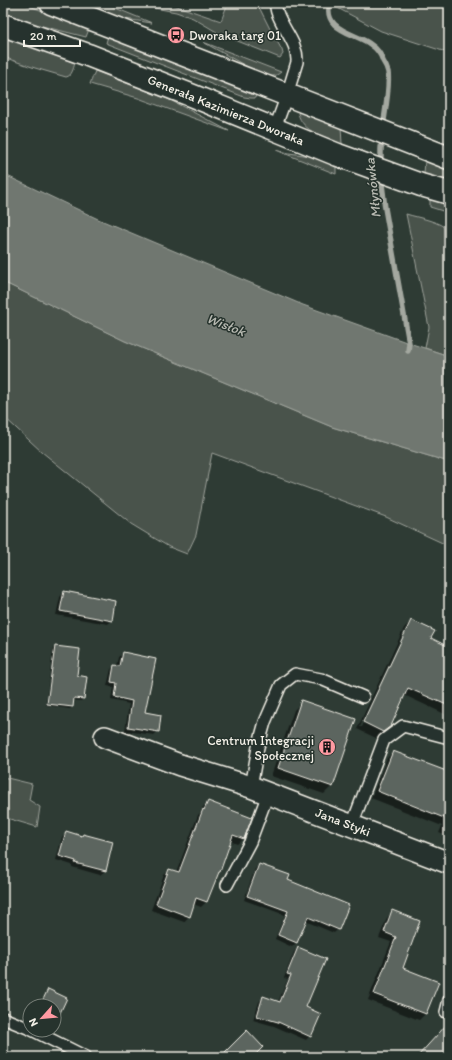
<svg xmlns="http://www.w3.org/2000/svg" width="452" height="1060" font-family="Itim,sans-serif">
  <rect width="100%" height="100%" fill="#2e3b34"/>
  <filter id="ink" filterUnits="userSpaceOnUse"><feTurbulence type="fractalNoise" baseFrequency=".025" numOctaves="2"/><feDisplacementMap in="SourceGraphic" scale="8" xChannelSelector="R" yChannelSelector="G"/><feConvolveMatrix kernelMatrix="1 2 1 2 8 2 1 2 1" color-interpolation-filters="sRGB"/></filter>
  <g filter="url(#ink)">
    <path fill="#48524c" stroke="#9ea29a" d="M3,3h19l67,26 -3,8 -64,-16 -19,-7z
      M78,3h25l49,20 -34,-5z
      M138,3h30l53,18 7,-18h20l9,3 3,3 10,20 12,21 1,4 -3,4 -60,-24 -27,-16 -17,-6 -27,-5z
      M328,3h121v50l-68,-22z
      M3,35l72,28c-2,6 -3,13 -9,14l-31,-9 -32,-11z
      M108,36l146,57 2,2 -1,3h-4l-7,-1 -138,-54z
      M203,42l78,30c-6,5 -11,5 -19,3z
      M95,71l73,28 61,32 -91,-33 -48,-14z
      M300,111l41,16 1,17c-16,-6 -40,-12 -44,-31z
      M276,150l13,3 29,4 18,8v9z
      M425,160l24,8v14l-25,-8z
      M430,198l19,5v10l-19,-6z
      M406,214c13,4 34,7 43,17v125l-24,-8 4,-21z
      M3,282l122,59 207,86 117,35v84l-63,-29 -174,-64 -16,82 -9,19 -18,-7 -38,-23 -89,-72 -39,-36z
      M3,777l29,7 -3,16 11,7 -3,20 -34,-10z"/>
    <path fill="#6f7770" stroke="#a4a8a0" d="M3,174l95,45 205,86 106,38 40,13v106l-117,-35 -207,-86 -122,-59z"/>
    <path fill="#0007" fill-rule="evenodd" d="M64,592l48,28 -4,4 -52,-9 4,-18z
      M411,621l19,18 19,9v68l-45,-21 -14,31 -14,12 -19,-9 47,-101zM406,628h2l-46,99h-2z
      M55,647l21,29 7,23 -2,2 -8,-1 -1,7 -2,2 -24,-4 7,-56z
      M123,654l21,59 14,18 -4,4 -29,-4 4,-27 -18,-4 2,-13 -6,-1 4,-17 4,-3h2l2,-9z
      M302,702l30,84 -8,8 -53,-18 23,-66z
      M393,752l56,22v63l-10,-4 3,-7 -71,-28 16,-40z
      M208,802l42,16 -7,21 -6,5 -7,-3 -24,61 -5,5 -8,-3 -4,12 -5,6 -33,-12 13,-35 5,-5 7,3 22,-58 3,-3 2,-5z
      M66,833l46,10 -7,28 -5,4 -28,-8v-2l-16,-5 6,-23z
      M259,865l28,15 51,49 -4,4 -29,-12 -9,22 -4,4 -17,-8 10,-24 -41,-15 11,-31z
      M392,912l9,57 36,14 -12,31 -6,6 -51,-20 23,-58 -12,-4 8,-20z
      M298,948l7,60 5,28 -4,4 -32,-14 -21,-6 6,-18 4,-5 15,5 10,-23 -4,-1 10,-26z
      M3,983l4,1 -4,11z
      M258,1050l4,7h-41z"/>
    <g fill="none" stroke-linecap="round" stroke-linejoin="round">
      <path stroke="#a4a8a0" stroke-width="5.5" d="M330,3c-8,27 25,30 40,41 6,4 11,10 13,17 2,3 4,7 5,11 2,15 -3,40 -5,55
        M381,165v-16l1,-11
        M381,176l4,32 24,135 -1,8"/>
    </g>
    <path fill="#5c655e" stroke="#f4f1e8" d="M64,591l52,10 -3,20 -53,-10z
      M411,620l24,11 -4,7 18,9v59l-41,-18 -17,38 -8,6 -20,-10z
      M55,646l25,3 -3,26 10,2 -3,22 -10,-1 -1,9 -26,-3z
      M123,652l33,7 -11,53 16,3 -2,17 -31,-5 4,-26 -18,-4 2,-14 -5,-1 3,-17 6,1z
      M301,700l55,19 -23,68 -55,-19z
      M393,751l56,21v48l-72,-29z
      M208,801l44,17 -8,21 -11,-4 -13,37h-1l-12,30 -11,-4 -6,19 -34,-13 13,-35 10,3 24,-63 1,1z
      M66,831l16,5 1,-2 30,8 -7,29 -31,-8 1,-2 -17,-5z
      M259,864l31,11 -2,5 61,25 -10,25 -31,-13 -11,26 -19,-8 10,-24 -41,-15z
      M392,910l28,11 -17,47 36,14 -13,32 -52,-20 22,-57 -12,-5z
      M298,947l28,12 -20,48 15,7 -10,23 -33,-15 -21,-6 6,-20 17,6 11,-27 -4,-1z
      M48,989l19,9 -13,28v-20h-14z
      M449,1022v35h-32z
      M247,1030l16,17 -10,10h-33z"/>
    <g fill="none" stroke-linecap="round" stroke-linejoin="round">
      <defs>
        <path id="lane" d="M275,128l12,-33 10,-33c1,-19 -14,-32 -20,-50 -1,-3 -1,-6 -2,-9
          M251,787l7,-40 7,-25 16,-37 14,-11 26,5 42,18
          M352,825l32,-85 19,-14 46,12
          M227,885l23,-43 18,-48
          M446,1012l3,-12
          M3,1018l27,11
          M32,1030l54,27"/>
        <path id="street" d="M105,737l75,28 71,22 198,76"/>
        <path id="secondary" d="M51,3l398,155
          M3,25l85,30 105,41 145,59 83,30 28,8"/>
      </defs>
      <use href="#lane" stroke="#f4f1e8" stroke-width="14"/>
      <use href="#street" stroke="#f4f1e8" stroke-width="24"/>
      <use href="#secondary" stroke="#f4f1e8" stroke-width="25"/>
      <use href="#lane" stroke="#26332d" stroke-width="11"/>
      <use href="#street" stroke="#26332d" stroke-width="21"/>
      <use href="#secondary" stroke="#26332d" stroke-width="22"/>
    </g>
  </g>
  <defs>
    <symbol id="bus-disc" viewBox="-11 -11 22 22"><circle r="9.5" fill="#ff9aa2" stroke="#26332d"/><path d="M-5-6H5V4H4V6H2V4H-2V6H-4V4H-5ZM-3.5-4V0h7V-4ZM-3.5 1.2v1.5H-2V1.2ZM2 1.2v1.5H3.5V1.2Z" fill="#111"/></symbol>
    <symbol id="building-disc" viewBox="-11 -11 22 22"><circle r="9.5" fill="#ff9aa2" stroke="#26332d"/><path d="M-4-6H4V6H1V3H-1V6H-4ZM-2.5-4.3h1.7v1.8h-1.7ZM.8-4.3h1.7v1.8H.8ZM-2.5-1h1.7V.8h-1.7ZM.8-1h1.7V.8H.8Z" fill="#111"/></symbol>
  </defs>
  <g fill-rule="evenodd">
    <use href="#bus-disc" x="166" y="25" width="20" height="20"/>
    <use href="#building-disc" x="317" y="737" width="20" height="20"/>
  </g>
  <g text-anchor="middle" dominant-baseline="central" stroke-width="3" stroke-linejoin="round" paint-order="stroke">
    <g font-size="13" fill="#f4f1e8" stroke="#26332d" text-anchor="start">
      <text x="189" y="35">Dworaka targ 01</text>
      <text x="314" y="740" text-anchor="end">Centrum Integracji<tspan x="314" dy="15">Społecznej</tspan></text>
    </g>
    <g font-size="13" fill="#f4f1e8" stroke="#26332d">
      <text transform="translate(226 110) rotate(22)">Generała Kazimierza Dworaka</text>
      <text transform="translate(343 822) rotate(21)">Jana Styki</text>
    </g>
    <g font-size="14" font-style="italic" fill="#b8bab2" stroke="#26332d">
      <text transform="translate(373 188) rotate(-96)">Młynówka</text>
      <text transform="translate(226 325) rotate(22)">Wisłok</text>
    </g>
  </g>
  <rect width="452" height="1060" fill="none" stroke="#26332d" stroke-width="16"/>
  <rect x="8" y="8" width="436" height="1044" fill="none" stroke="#f4f1e8" stroke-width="1.5" filter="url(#ink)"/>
  <g transform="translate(42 1018) rotate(243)"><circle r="19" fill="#26332d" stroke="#787f78"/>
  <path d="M0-3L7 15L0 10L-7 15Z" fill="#ff9aa2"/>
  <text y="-6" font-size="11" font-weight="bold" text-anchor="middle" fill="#f4f1e8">N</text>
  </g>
  <path d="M24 40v6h56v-6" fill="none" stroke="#f4f1e8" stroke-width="2"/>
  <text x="30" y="40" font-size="12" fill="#f4f1e8" stroke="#26332d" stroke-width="3" paint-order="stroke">20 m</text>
</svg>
